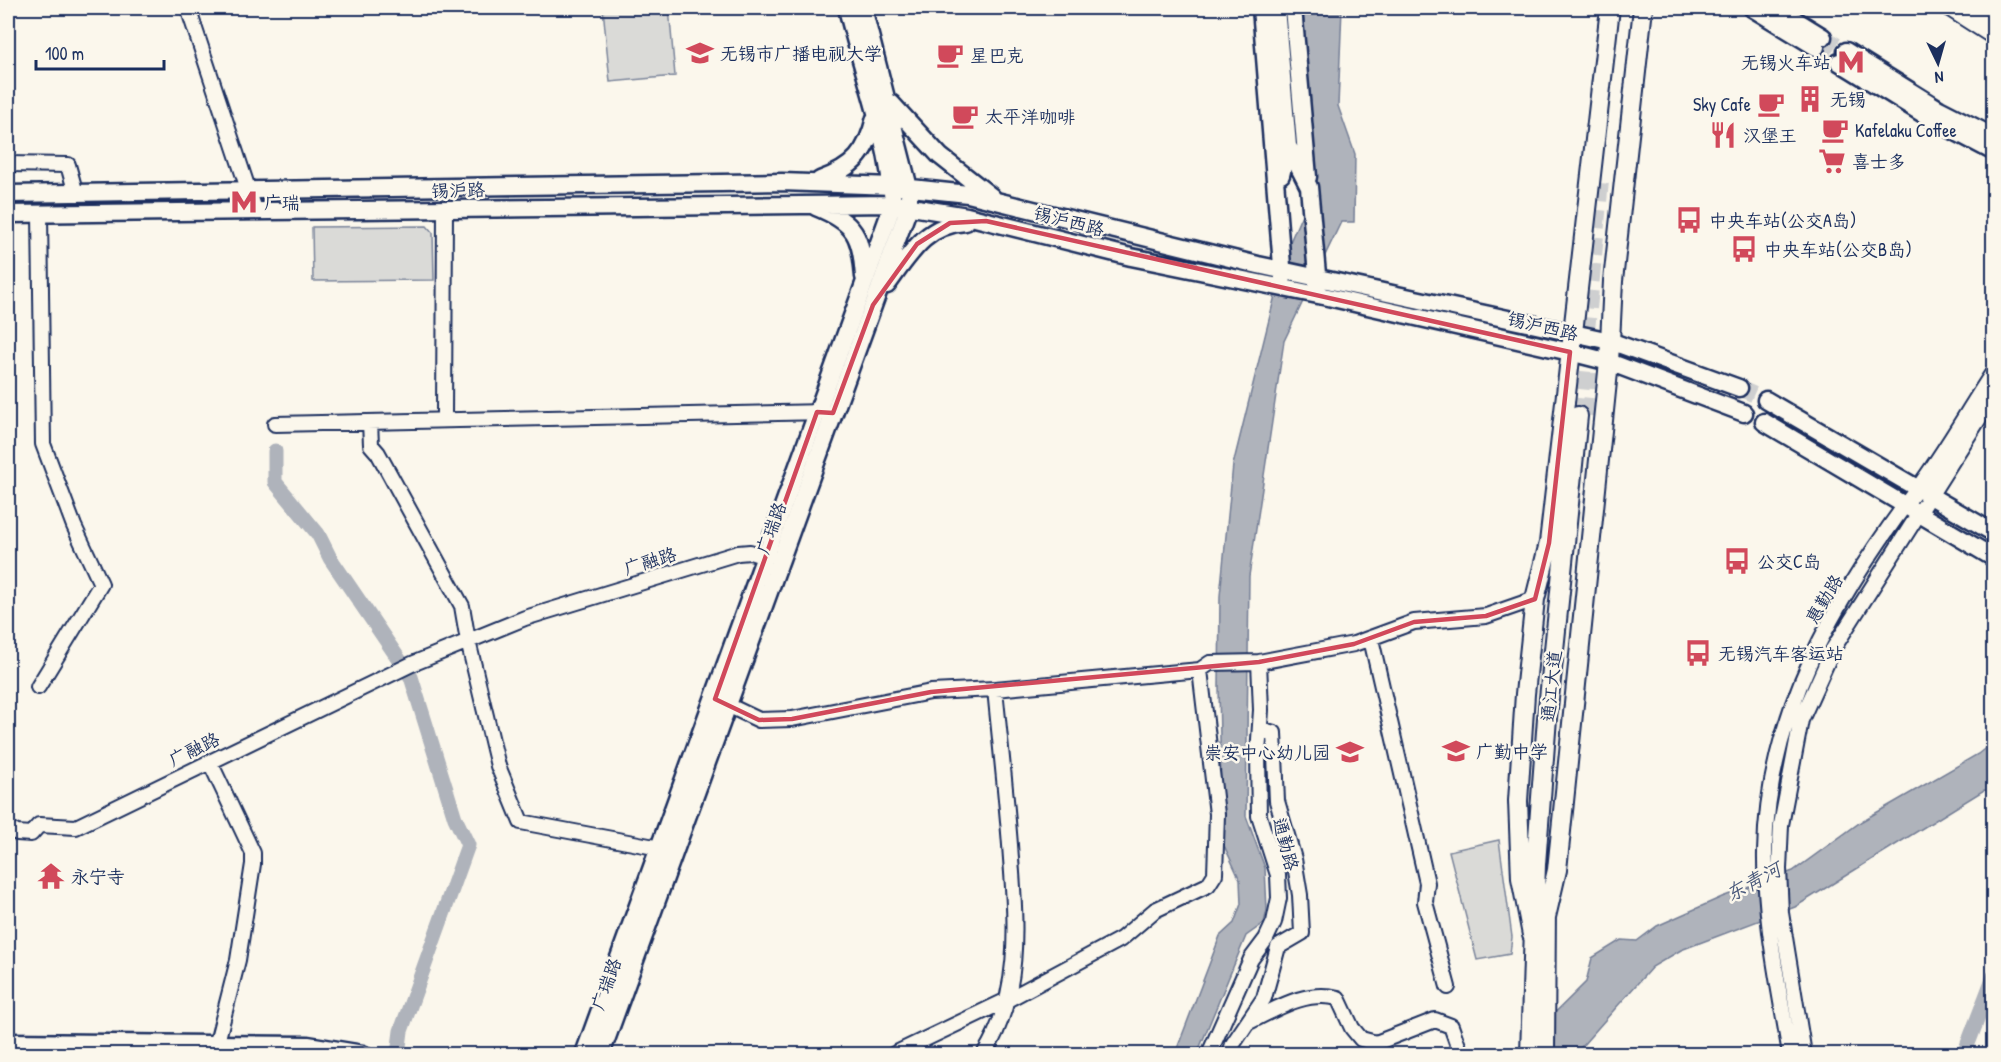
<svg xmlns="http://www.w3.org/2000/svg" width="2001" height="1062" font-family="'Patrick Hand','LXGW WenKai TC',sans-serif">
  <rect width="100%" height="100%" fill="#fbf7ec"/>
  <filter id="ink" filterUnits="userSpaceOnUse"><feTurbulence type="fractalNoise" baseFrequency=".0167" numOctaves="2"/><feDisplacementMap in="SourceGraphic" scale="12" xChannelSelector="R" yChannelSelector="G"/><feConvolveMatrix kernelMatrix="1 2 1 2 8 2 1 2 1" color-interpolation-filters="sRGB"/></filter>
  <g filter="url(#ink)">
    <path fill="#dadad7" stroke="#7a849a" stroke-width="1.5" d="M603,8h66l6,68 -65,6z
      M427,226l6,7 1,47 -121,1 -1,-54z
      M1499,840l13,97 -2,17 -33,6 -28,-109z"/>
    <path fill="#afb3bb" stroke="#747e96" stroke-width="1.5" d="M1303,8h39l-4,98 17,48 -1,68h-13l-57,119 -35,235 -3,240 19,52 2,42 -3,13 -18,13 -49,118h-22l45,-118 14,-13 7,-19 -1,-24 -18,-39 -3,-155 1,-90 13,-131 53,-214 28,-64z
      M1993,742v49l-9,-1 -189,117 -114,43 -29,17 -77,87h-62l73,-72 6,-24 29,-18 16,1 20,-15 65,-29 71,-26 69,-50 116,-67z"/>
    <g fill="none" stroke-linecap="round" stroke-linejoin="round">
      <path stroke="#afb3bb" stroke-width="15" d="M275,451v31l43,52 12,24 81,119 44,141 13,27 -67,186 -3,23
        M1964,1054l30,-78"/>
      <path stroke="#cecfd0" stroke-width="16" stroke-dasharray="16 8" stroke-linecap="butt" d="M1823,37l23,14
        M1816,47l23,15
        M1739,388l27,12"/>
      <path stroke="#cecfd0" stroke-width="18" stroke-dasharray="18 9" stroke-linecap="butt" d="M1578,416l22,-235
        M1591,416l4,-43"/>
      <defs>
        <path id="minor" d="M188,8l67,202
          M8,164l60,1 8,29
          M444,419l1,-210
          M370,422l1,23 7,8 84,153 6,35 30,125 23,56 139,26
          M275,424l550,-12
          M1371,639l56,244 -2,19 23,85
          M38,687l63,-103 -27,-58 -31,-82 -3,-230
          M719,701l40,19 33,-1 139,-27 64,-3 205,-19 10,-7 49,-1 95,-18 60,-22 72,-6 49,-17
          M210,762l43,91v11l-15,96 -24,94
          M8,828l9,5 14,1 8,-9 37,2 336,-163 113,-46 213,-65 12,-1 16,5
          M1249,1022c29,-14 57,-32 89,-24l14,30 9,11 15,4 59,-23 16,6 10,28
          M894,1054l113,-54 114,-61 34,-29 53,-25 7,-11 2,-60 -17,-144
          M984,1054c40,-63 31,-138 26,-209 -4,-52 -10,-104 -15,-156
          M1209,1054l42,-95 15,-20 8,-17 5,-24 -1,-23 -19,-59 -1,-62 3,-44 -2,-48
          M1230,1054l3,-10 31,-46 14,-51 24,-14 -2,-38 -6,-36 -17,-58 -3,-68 -14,-4
          M1790,1054c-11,-67 -26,-134 -25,-202 2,-138 71,-256 152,-363 28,-37 51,-79 77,-118
          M1804,1054l-23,-141 -2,-44 2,-44 20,-105 32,-71 161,-254"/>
        <path id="major" d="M1261,8l22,270
          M1276,8l12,138
          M1293,8l15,169
          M1752,8l64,39
          M1776,8l47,29
          M1846,51l93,58 55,28
          M1839,62l94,58 61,32
          M891,103l49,53 52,41
          M1281,175l7,-29 21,41 9,98
          M820,180c34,-12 47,-28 55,-62
          M8,194l774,-12 110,4 76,8 290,71 352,76 129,47
          M816,207c40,16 45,29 48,70
          M8,214l885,-10 74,12 164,41 197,40 242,55 39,10 135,51
          M887,285c22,-30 39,-61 79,-63
          M1766,400l228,133
          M1764,422l230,136
          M8,1042l300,3 55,9
          M584,1054l309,-850c-4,-66 -31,-132 -46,-196
          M601,1054l308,-847v-19l-46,-180"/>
        <path id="highway" d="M1546,917l11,-47 52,-508 4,-81 30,-273
          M1532,935l-11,-57 -3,-77 7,-107 10,-95 14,-56 61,-535
          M1530,1054l6,-190 11,-146 31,-302
          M1545,1054l1,-148"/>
      </defs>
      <use href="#minor" stroke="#1b2f5e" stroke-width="18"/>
      <use href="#major" stroke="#1b2f5e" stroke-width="21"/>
      <use href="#highway" stroke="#1b2f5e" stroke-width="22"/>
      <use href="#minor" stroke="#fbf7ec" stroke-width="14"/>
      <use href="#major" stroke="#fbf7ec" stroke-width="16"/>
      <use href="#highway" stroke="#fbf7ec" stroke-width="18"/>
      <path stroke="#1b2f5e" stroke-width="2" d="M1933,8l61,39"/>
    </g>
  </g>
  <path fill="none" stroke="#d1495b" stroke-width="4.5" stroke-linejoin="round" d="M986,221l584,131 -21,191 -14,56 -49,17 -72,6 -60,22 -95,18 -328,30 -139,27 -33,1 -44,-21 102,-287 16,1 40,-108 44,-61 33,-21z"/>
  <defs>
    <symbol id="school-bare" viewBox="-9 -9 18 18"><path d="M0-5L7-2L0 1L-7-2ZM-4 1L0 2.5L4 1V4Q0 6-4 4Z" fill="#d1495b" stroke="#fbf7ec" stroke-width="2.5" paint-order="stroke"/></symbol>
    <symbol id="cafe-bare" viewBox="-9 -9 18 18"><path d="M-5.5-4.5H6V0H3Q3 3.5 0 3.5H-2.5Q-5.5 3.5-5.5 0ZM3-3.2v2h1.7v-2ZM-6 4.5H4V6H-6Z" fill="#d1495b" stroke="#fbf7ec" stroke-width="2.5" paint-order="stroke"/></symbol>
    <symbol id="metro-bare" viewBox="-9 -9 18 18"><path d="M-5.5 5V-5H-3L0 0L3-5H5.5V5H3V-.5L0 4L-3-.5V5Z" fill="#d1495b" stroke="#fbf7ec" stroke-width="2.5" paint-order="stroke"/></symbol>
    <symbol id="building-bare" viewBox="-9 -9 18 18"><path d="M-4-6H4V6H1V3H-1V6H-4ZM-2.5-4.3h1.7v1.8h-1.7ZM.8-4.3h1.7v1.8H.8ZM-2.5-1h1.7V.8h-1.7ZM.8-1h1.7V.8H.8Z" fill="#d1495b" stroke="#fbf7ec" stroke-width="2.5" paint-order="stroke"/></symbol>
    <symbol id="restaurant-bare" viewBox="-9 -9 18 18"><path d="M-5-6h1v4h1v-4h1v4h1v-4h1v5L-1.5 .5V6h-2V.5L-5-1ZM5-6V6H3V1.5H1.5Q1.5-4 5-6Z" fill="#d1495b" stroke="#fbf7ec" stroke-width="2.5" paint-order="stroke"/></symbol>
    <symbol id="supermarket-bare" viewBox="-9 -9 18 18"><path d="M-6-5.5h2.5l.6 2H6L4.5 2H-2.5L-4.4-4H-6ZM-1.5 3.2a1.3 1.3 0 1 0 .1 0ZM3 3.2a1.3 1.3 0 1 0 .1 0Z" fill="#d1495b" stroke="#fbf7ec" stroke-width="2.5" paint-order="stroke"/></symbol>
    <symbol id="bus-bare" viewBox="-9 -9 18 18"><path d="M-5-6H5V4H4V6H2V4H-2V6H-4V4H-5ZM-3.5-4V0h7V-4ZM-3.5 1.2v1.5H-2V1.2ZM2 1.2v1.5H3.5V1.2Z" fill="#d1495b" stroke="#fbf7ec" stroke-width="2.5" paint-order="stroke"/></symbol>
    <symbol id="temple-bare" viewBox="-9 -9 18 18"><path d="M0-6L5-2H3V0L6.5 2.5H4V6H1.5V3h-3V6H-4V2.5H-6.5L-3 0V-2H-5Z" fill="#d1495b" stroke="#fbf7ec" stroke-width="2.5" paint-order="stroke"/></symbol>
  </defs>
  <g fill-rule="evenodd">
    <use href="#school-bare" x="681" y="34" width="38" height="38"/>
    <use href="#cafe-bare" x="931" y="36" width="38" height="38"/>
    <use href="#metro-bare" x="1832" y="43" width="38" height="38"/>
    <use href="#building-bare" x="1791" y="80" width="38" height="38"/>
    <use href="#cafe-bare" x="1752" y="85" width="38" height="38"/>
    <use href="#cafe-bare" x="946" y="97" width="38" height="38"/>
    <use href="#cafe-bare" x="1816" y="111" width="38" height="38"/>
    <use href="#restaurant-bare" x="1704" y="116" width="38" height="38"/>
    <use href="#supermarket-bare" x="1813" y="142" width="38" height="38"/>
    <use href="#metro-bare" x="225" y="183" width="38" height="38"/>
    <use href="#bus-bare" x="1670" y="201" width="38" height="38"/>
    <use href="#bus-bare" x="1725" y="230" width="38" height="38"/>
    <use href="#bus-bare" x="1718" y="542" width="38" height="38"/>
    <use href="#bus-bare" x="1679" y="634" width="38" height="38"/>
    <use href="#school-bare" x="1437" y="732" width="38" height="38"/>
    <use href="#school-bare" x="1331" y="733" width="38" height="38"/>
    <use href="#temple-bare" x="32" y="857" width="38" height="38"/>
  </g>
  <g text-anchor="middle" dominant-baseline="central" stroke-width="5" stroke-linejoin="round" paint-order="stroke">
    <g font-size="18" fill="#1b2f5e" stroke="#fbf7ec" text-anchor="start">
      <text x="720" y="53">无锡市广播电视大学</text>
      <text x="970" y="55">星巴克</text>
      <text x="1831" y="62" text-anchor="end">无锡火车站</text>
      <text x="1830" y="99">无锡</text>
      <text x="1751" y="104" text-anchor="end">Sky Cafe</text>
      <text x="985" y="116">太平洋咖啡</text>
      <text x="1855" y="130">Kafelaku Coffee</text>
      <text x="1743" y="135">汉堡王</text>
      <text x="1852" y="161">喜士多</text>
      <text x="264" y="202">广瑞</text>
      <text x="1709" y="220">中央车站(公交A岛)</text>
      <text x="1764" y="249">中央车站(公交B岛)</text>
      <text x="1757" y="561">公交C岛</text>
      <text x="1718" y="653">无锡汽车客运站</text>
      <text x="1476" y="751">广勤中学</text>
      <text x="1330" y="752" text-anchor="end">崇安中心幼儿园</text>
      <text x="71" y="876">永宁寺</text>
    </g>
    <g font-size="18" fill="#1b2f5e" stroke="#fbf7ec">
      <text transform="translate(458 190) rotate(-2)">锡沪路</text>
      <text transform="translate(1069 221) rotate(14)">锡沪西路</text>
      <text transform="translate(1543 326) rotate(13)">锡沪西路</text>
      <text transform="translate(771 528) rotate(-70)">广瑞路</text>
      <text transform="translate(650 561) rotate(-17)">广融路</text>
      <text transform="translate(1824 599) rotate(-59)">惠勤路</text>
      <text transform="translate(1551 686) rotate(-84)">通江大道</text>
      <text transform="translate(194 749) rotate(-26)">广融路</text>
      <text transform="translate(1286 844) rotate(75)">通勤路</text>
      <text transform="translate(606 984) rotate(-70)">广瑞路</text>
    </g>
    <g font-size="20" font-style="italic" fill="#47577a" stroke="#fbf7ec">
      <text transform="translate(1753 881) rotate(-28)">东青河</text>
    </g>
  </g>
  <rect width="2001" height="1062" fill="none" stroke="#fbf7ec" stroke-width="30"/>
  <rect x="15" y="15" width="1971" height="1032" fill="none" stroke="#1b2f5e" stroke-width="2" filter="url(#ink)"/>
  <g transform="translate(1938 63) rotate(175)" stroke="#fbf7ec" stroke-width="4.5" paint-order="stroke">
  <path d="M0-4.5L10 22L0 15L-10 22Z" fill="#1b2f5e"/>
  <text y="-9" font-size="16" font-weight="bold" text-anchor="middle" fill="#1b2f5e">N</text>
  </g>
  <path d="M36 60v9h128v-9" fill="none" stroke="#1b2f5e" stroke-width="3"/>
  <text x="45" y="60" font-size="18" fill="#1b2f5e" stroke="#fbf7ec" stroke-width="4.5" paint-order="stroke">100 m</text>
</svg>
